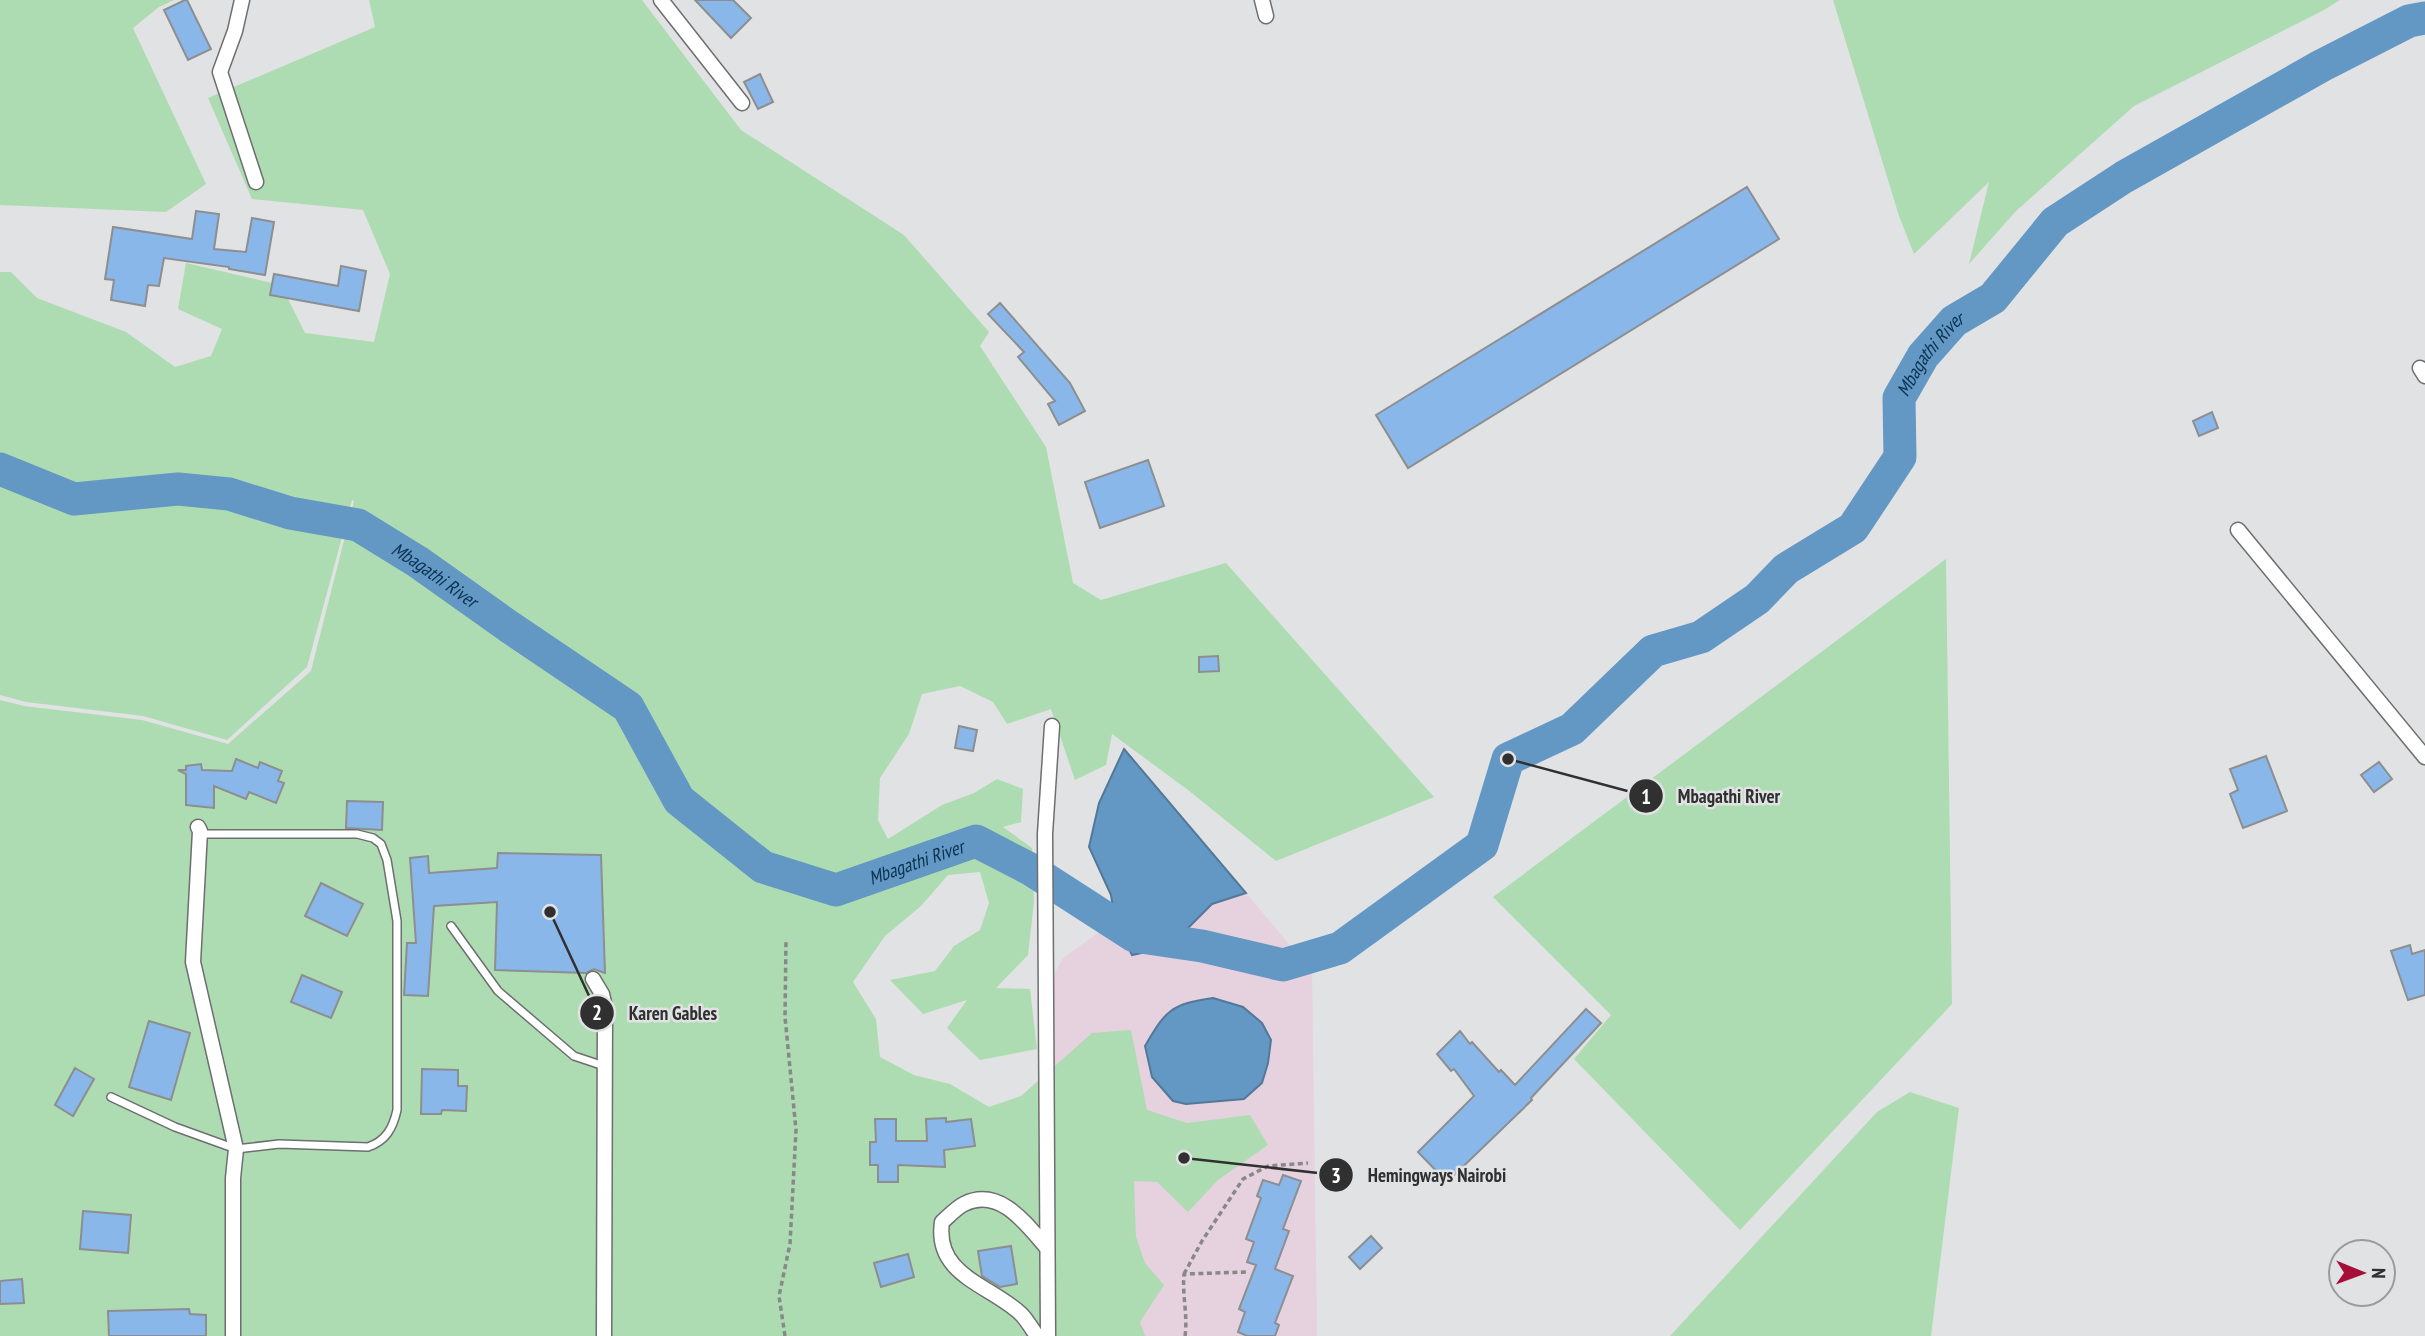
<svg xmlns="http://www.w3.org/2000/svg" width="2425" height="1336" font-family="'PT Sans Narrow',sans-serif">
  <rect width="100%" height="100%" fill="#e1e2e3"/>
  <path fill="#e6d1df" d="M1124,749l188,222 5,365h-261l-5,-356 12,-22 52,-37 -4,-26 -22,-48 10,-44z"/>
  <path fill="#aedcb2" d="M0,0h174l-15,7 -26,21 73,156 -40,28 -166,-7z
    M369,0h273l99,130 163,105 85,97 -9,14 66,101 27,136 28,17 125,-37 208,234 -158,64 -88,-71 -76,-56 -6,31 -31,15 -24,-71 -44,15 -14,-22 -33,-16 -38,8 -13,40 -29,44 -2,42 10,19 54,-34 32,-12 23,-14 26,10 -2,33 -18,5 29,21 2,54 -6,53 -32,33 34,1 7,60 -57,11 -33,-32 20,-28 -44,14 -33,-34 45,-9 19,-25 26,-16 9,-27 -9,-31 -32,3 -27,31 -36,30 -32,46 23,37 4,38 34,18 36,9 39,23 32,-11 71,-63 39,-3 16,80 40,13 63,-8 18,30 -50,35 -30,32 -31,-30 -23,-1 2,56 9,26 19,22 -24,37 5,14h-1145v-636l24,6 118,14 86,24 83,-73 43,-170 -2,-1 -45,167 -80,73 -84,-24 -117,-14 -26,-7v-423h11l26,26 89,34 49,35 36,-11 11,-27 -44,-20 8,-46 95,22 24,48 69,9 16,-68 -27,-64 -111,-11 -44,-101 167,-71z
    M1833,0h507l-16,10 -190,96 -118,105 -47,53 20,-82 -75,72 -15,-38z
    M1946,559l6,445 -212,226 -166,-171 37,-44 -118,-118z
    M1910,1092l49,16 -28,228h-261l207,-224z"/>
  <path fill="#6397c4" stroke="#547898" stroke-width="2" d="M1124,749l122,144 -34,11 -43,43 -37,8 -17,-34 -4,-26 -22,-48 10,-44z
    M1213,998l30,9 19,16 9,17 -3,23 -6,20 -18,16 -58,5 -13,-3 -21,-24 -7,-31c21,-36 26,-42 68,-48z"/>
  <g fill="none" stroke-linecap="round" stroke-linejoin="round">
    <path stroke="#6397c4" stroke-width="33" id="s1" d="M0,469l74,30 104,-10 51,5 61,19 68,12 60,37 93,66 117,79 51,93 84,67 73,23 140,-49 54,28 104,67 68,10 81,19 57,-17 142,-103 26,-86 64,-30 81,-78 48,-14 56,-38 29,-30 67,-41 47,-71 -1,-59 24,-42 31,-35 39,-23 62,-76 69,-45 197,-111 88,-45 16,-3"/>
  </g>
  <path fill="#8ab7e9" stroke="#8d8e8f" stroke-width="2" d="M185,0h2l24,49 -23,11 -24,-50z
    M695,0h38l18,18 -20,20z
    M760,74l13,28 -15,7 -14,-27z
    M1747,187l32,52 -371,229 -32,-53z
    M196,211l23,3 -5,35 32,3 6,-34 22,4 -9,53 -36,-6v-2l-65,-9 -5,28 -11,-1 -3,21 -34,-6 3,-20 -9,-1 8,-52 79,12z
    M341,266l25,5 -7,40 -89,-16 4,-21 64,12z
    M1000,303l70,80 15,28 -26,14 -11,-21 7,-3 -37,-44 6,-5 -36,-38z
    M2212,412l6,16 -19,8 -6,-15z
    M1148,460l16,46 -64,22 -15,-46z
    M1218,656l1,15 -20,1v-15z
    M959,726l18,4 -4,21 -18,-3z
    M2266,756l21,55 -44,17 -13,-34 8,-4 -8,-21z
    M236,759l22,9 2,-6 22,9 -4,10 6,2 -8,20 -27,-11 -3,7 -32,-13v22l-28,-3v-31l-8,-4h8v-4l15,-2 1,6 30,1z
    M2379,762l13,17 -18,13 -13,-17z
    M347,801l36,1 -1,28 -36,-2z
    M498,853l103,2 4,118 -11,-4 -8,4 -91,-3 2,-68 -63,4 -6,90 -24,-1 3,-52h9l-6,-85 18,-2 1,17 68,-5z
    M321,883l42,21 -16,32 -42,-20z
    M2410,945l2,9 13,-4v45l-17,5 -17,-49z
    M302,975l40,17 -11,26 -40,-16z
    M1586,1009l15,14 -70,75 1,2 -85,82 -29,-30 56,-56 -20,-27 -3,2 -14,-17 23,-23 10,13 2,-2 27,30 2,-2 14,15z
    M149,1021l41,12 -19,67 -42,-13z
    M75,1068l19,11 -21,37 -18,-11z
    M422,1069l36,1v16h9l-1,25 -24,-1 -1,4h-20z
    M946,1118v4l25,-3 4,27 -31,4 1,17 -47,-2v17h-20v-17h-8v-23h6l-1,-23h21v22h31l-1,-22z
    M1283,1175l18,6 -18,48 6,2 -14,38 18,7 -18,47 4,2 -4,11h-28l-9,-4 7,-20 -6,-3 17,-44 -9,-3 7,-20 -8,-3 15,-41 -4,-2 6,-16 16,5z
    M83,1211l48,4 -3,38 -48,-4z
    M1371,1236l11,12 -22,21 -11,-12z
    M1011,1246l6,38 -17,3 -18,-11 -4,-25z
    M908,1254l6,23 -33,10 -7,-24z
    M22,1279l2,24 -24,1v-23z
    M189,1309l1,5 16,1v21h-97l-1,-25z"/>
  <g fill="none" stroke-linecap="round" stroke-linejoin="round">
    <defs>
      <path id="service" d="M451,926l47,65 76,65 30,10
        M111,1097l64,30 61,22 43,-5 89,3c18,-6 25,-19 29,-37v-189l-10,-61 -6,-16 -8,-6 -16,-4h-152l-5,-3"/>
      <path id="minor" d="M242,0l-7,31 -15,41 36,110
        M661,0l81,103
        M1262,0l4,16
        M2420,368l5,8
        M2238,530l187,227
        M198,827l2,4 -7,131 43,187 -3,29v158
        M593,979l9,15 3,13 -1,329
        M1037,1336c-5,-7 -10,-16 -16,-22 -30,-29 -87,-38 -79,-92 7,-6 14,-14 22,-18 36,-18 63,21 83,44
        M1048,1336l-3,-502 7,-108"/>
    </defs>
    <use href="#service" stroke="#6d6e6f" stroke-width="10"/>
    <use href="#minor" stroke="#6d6e6f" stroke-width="17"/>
    <path stroke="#878888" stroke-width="3.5" stroke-dasharray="5 3.5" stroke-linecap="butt" d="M1184,1274l18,-33 41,-62 25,-13 40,-3
      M785,1336l-6,-40 11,-52 6,-114 -11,-113 1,-77
      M1185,1336c3,-20 -3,-41 -1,-62l64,-2"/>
    <use href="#service" stroke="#fff" stroke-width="7"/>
    <use href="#minor" stroke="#fff" stroke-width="14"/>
  </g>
  <g text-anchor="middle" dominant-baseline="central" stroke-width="5" stroke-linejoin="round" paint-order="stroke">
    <g font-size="19" font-style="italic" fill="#0a3352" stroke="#e1e2e3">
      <text stroke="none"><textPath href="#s1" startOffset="2413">Mbagathi River</textPath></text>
      <text stroke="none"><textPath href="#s1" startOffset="460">Mbagathi River</textPath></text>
      <text stroke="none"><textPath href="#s1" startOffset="1069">Mbagathi River</textPath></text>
    </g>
  </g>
  <path fill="none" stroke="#303030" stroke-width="2.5" d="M1508 759L1646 796M550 912L597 1013M1184 1158L1336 1175"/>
  <g fill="#303030" stroke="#e1e2e3" stroke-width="2.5">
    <circle cx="1508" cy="759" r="7"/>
    <circle cx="550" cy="912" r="7"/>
    <circle cx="1184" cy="1158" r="7"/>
    <circle cx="1646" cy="796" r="18"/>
    <circle cx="597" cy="1013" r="18"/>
    <circle cx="1336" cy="1175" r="18"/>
  </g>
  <g font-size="21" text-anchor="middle" font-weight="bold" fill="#fff">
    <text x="1646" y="804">1</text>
    <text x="597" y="1020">2</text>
    <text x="1336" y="1183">3</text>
  </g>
  <g font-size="19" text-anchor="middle" font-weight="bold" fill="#303030" stroke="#e1e2e3" stroke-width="5" stroke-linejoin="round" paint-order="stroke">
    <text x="1729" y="803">Mbagathi River</text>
    <text x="673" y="1020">Karen Gables</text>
    <text x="1437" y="1182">Hemingways Nairobi</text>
  </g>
  <g transform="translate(2362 1273) rotate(91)"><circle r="33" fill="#e1e2e3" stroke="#9a9b9b" stroke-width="2"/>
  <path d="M0-5L12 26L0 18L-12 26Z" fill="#a60d39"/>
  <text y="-10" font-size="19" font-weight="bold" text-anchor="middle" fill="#303030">N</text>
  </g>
</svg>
